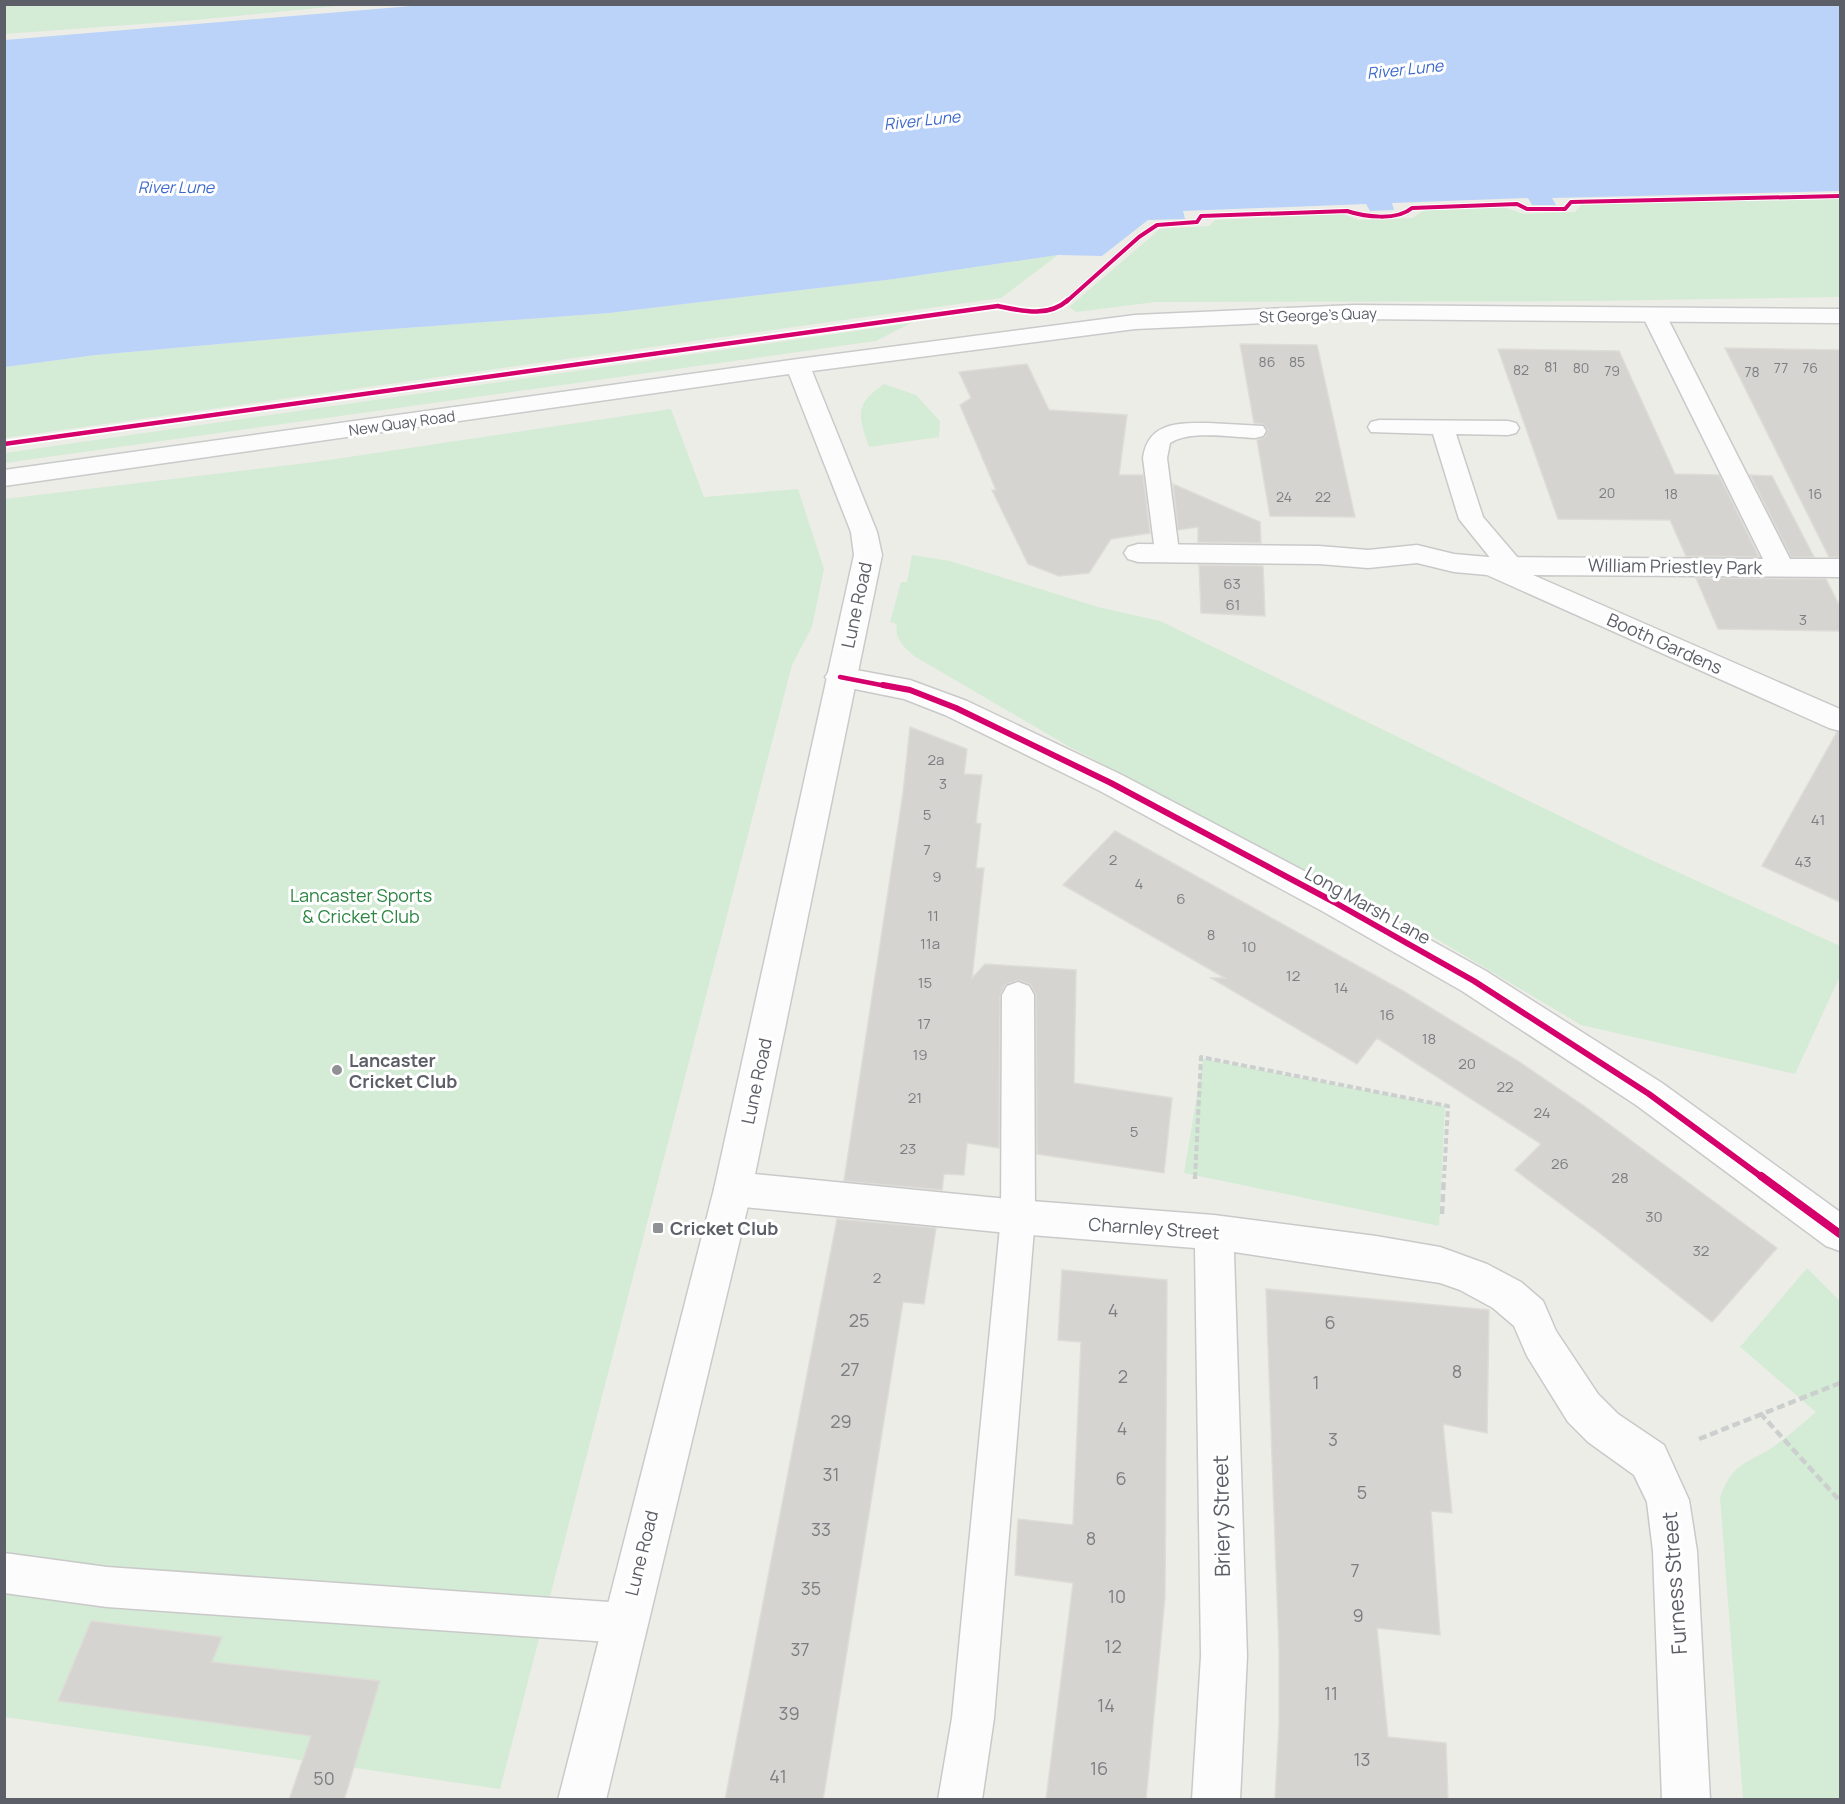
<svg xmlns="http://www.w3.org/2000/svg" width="1845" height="1804" font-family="Manrope,sans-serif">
  <rect width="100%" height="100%" fill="#edede8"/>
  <path fill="#d4ebd6" d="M31,5v-1l317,1 -152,15 -191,14v-28z
    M1840,198v99l-254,4 -430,1 -80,10 -7,-5 91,-78 49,-3 6,-6 128,-6 16,6 53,-2 13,-8 78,-3 21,7 51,-2 6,-7z
    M1058,255l-57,43 -996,140 -1,-71 92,-12 283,-25 230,-17 285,-34z
    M911,323l-35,18 -871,122v-10z
    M884,384l32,11 24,26 -1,16 -70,10c-11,-31 -15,-43 15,-63z
    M671,409l33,88 94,-8 26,80 -12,58 -20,38 -292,1124 -495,-72 -1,-1218 311,-37z
    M912,555l38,6 148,46 62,14 476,232 204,93v30l-45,98 -214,-49 -153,-91 -360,-188 -154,-90c-11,-10 -20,-17 -17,-32l-7,-2 11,-40h6z
    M1203,1059l242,47 -6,120 -255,-53z
    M1807,1268l33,33v498h-97l-23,-302c14,-37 27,-32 56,-52 14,-10 27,-22 40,-33l-76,-65z"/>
  <path fill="#bbd3f8" d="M423,5h1417v186l-288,7 4,7h-24l-4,-7 -136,5 2,7 -24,1 -4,-7 -183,7 2,8 -37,1 -46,36 -44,-1 -164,24 -285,34 -230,17 -283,25 -91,12v-327z"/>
  <path fill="#d5d4d1" stroke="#dddcd6" stroke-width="1.5" d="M1240,344l77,1 38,172 -85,-1 -13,-76 8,-3 3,-7 -5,-6 -9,-1z
    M1725,348l115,2v207h-11z
    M1498,349l121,2 56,123 44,1 40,82 -73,-1 -16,-36 -112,-1z
    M1027,364l22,46 78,5 -8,60h24l7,58 -39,6 -22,34 -30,3 -31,-12 -36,-74h4l-36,-85 11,-7 -12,-26z
    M1750,475l22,1 42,81h-23z
    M1173,484l87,38 1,21 -63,-1v-15l-20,3z
    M1199,565l64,1 2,50 -64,-3z
    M1696,578l130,1 14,28v24l-122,-2z
    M910,727l57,22 -3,25 18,1 -6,48 5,1 -5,44h8l-12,110 13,-14 91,6 -2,113 98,15 -8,75 -127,-19 -1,-159 -6,-11 -13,-4 -12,5 -5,10 -1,153 -32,-5 -3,32 -20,-1 -2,16 -98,-9 59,-388z
    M1837,732l3,1v169l-78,-36z
    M1115,831l290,161 116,71 66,45 190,140 -65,74 -111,-88 -86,-64 26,-26 -164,-106 -20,26 -146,-86h14l-162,-93z
    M837,1219l99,9 -12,76 -21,-2 -80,498h-98z
    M1062,1270l105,10 -2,317 -19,203h-100l27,-217 -58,-8 3,-56 55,6 8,-183 -23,-2z
    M1266,1289l223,21 -2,123 -44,-9 9,89 -21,-2 9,124 -63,-7 11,109 58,6 2,57h-173l4,-76v-73z
    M91,1621l131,16 -10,25 168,19 -36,119h-55l22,-64 -253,-35z"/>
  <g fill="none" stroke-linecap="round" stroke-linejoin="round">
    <defs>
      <path id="lane" d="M1379,420l129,1 8,2 3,5 -3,5 -8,2 -52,-1 27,83 35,41 3,6 -3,6 -9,2 -9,-2 -41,-51 -26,-85 -62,-2 -3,-5 3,-5z
        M1208,423l55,3 3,5 -3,5 -8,2c-23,-1 -66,-8 -85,5l-3,15 12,94 -3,6 -9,2 -9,-2 -3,-6 -12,-94c5,-36 35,-35 65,-35z
        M1018,982l11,4 5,9 1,222 -41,501 -12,82h-44l14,-82 49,-501 1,-222 5,-9z
        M4,1553l103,14 517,36 14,6 6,14 -6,14 -14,6 -517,-36 -103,-14z"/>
      <path id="street" d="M1654,308l8,2 4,5 124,244h50v18l-307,-2 307,134v22l-11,-3 -342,-153 -33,-3 -37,-9 -49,5 -49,-4 -181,-2 -10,-3 -4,-6 4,-6 10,-3 181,2 49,4 49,-5 37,9 34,3 275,2 -121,-244 4,-5z
        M840,667l70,13 57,21 155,74 224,118 140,78 176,112 178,129v39l-14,-5 -190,-141 -174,-114 -140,-80 -222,-120 -155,-76 -41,-16 -74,-15 -5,-7 5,-7z
        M733,1172l285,28 196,15 162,21 64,11 47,17 34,18 22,19 13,30 42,63 20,20 46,31 25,55 8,51 13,249h-48l-9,-249 -6,-49 -13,-27 -46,-33 -20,-20 -41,-66 -13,-30 -21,-18 -33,-18 -20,-7 -206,-31 13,404 -7,144h-48l9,-144 -6,-408 -177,-14 -285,-28 -13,-5 -6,-12 6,-12z"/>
      <path id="secondary" d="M1355,305l485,4v14l-485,-4 -220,10 -323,42 65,161 5,23 -130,634 -146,611h-48l156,-611 140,-634 -3,-23 -62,-158 -785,112v-16l794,-111 337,-44z"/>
    </defs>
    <use href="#lane" stroke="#c9c9c9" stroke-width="3"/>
    <use href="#street" stroke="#c9c9c9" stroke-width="3"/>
    <use href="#secondary" stroke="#c9caca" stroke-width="3"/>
    <path stroke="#cbcfcd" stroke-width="4" stroke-dasharray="6 3" stroke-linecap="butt" d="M1195,1178l6,-121 247,49 -4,72"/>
    <path stroke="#cbcfcd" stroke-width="4.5" stroke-dasharray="8 4" stroke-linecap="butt" d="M1195,1179v-3
      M1442,1214l2,-38
      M1760,1413l80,88
      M1699,1439l141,-56"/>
    <use href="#lane" fill="#fcfcfc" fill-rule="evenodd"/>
    <use href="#street" fill="#fcfcfc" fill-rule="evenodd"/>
    <use href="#secondary" fill="#fcfcfc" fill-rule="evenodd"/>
    <defs>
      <path id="cycleway-far3" d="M1066,302l73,-65 18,-12 40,-3 4,-6 146,-5c18,6 50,10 65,-3l105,-4 10,5h38l6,-7 269,-6"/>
      <path id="cycleway-far2" d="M4,444l994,-138c24,5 50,12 70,-6
        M840,677l51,10"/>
      <path id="cycleway-far1" d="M883,685l27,5 46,18 155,75 223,119 140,79 175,113 114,84"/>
      <path id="cycleway" d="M1761,1176l79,58"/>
    </defs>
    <use href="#cycleway-far3" stroke="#fff" stroke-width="6"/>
    <use href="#cycleway-far2" stroke="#fff" stroke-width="8"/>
    <use href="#cycleway-far1" stroke="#fff" stroke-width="10"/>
    <use href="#cycleway" stroke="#fff" stroke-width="11"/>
    <use href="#cycleway-far3" stroke="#d6006c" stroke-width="4"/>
    <use href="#cycleway-far2" stroke="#d6006c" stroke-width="4.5"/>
    <use href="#cycleway-far1" stroke="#d6006c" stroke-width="6"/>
    <use href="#cycleway" stroke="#d6006c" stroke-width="8"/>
  </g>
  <g fill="#8f9194" stroke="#fff" stroke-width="2">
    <circle cx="337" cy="1070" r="6"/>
    <rect x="652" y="1222" width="12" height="12" rx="3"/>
  </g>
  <g text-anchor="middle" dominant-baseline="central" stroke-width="6" stroke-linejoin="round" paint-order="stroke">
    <g font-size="14" fill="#7c7e82">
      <text x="1267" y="361">86</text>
      <text x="1297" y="361">85</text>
      <text x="1551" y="366">81</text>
      <text x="1581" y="367">80</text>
      <text x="1781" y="367">77</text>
      <text x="1810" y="367">76</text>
      <text x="1521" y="369">82</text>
      <text x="1612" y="370">79</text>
      <text x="1752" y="371">78</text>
      <text x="1607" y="492">20</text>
      <text x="1671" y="493">18</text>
      <text x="1815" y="493">16</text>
      <text x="1284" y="496">24</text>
      <text x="1323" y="496">22</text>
    </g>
    <g font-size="15" fill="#5c5f67" stroke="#fff">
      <text transform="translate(1318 315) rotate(-2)">St George's Quay</text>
      <text transform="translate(402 423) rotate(-8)">New Quay Road</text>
    </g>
    <g font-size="15" fill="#7c7e82">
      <text x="1232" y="583">63</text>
      <text x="1233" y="604">61</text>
      <text x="1803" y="619">3</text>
      <text x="936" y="759">2a</text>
      <text x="943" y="783">3</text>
      <text x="927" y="814">5</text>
      <text x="1818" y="819">41</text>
      <text x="927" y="849">7</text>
      <text x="1113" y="859">2</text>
      <text x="1803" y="861">43</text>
      <text x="937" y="876">9</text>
      <text x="1139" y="883">4</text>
      <text x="1181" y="898">6</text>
      <text x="933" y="915">11</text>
      <text x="1211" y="934">8</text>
      <text x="930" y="943">11a</text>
      <text x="1249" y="946">10</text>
      <text x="1293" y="975">12</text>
      <text x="925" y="982">15</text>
      <text x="1341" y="987">14</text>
      <text x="1387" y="1014">16</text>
      <text x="924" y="1023">17</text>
      <text x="1429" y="1038">18</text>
      <text x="920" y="1054">19</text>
      <text x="1467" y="1063">20</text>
      <text x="1505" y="1086">22</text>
      <text x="915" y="1097">21</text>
      <text x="1542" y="1112">24</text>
      <text x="1134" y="1131">5</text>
      <text x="908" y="1148">23</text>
      <text x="1560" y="1163">26</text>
      <text x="1620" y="1177">28</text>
      <text x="1654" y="1216">30</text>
      <text x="1701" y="1250">32</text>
      <text x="877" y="1277">2</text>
    </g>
    <g font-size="16" font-style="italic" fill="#3d69ce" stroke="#fff">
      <text transform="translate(1405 69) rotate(-6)">River Lune</text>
      <text transform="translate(922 120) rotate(-6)">River Lune</text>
      <text x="176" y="187">River Lune</text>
    </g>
    <g font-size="18" fill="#5c5f67" stroke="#fff">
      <text transform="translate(1675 566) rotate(1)">William Priestley Park</text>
      <text transform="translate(856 605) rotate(-78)">Lune Road</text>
      <text transform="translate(1665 643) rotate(24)">Booth Gardens</text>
      <text transform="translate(1368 905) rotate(29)">Long Marsh Lane</text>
      <text transform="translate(756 1081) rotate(-78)">Lune Road</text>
      <text transform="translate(1154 1228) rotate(4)">Charnley Street</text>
      <text transform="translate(641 1553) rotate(-76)">Lune Road</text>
    </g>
    <g font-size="18" fill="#2d8542" stroke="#fff">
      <text x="361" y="895">Lancaster Sports<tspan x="361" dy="21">&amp; Cricket Club</tspan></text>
    </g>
    <g font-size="18" font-weight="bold" fill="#5c5f67" stroke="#fff" text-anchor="start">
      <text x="349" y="1060">Lancaster<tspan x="349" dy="21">Cricket Club</tspan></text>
      <text x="670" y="1228">Cricket Club</text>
    </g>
    <g font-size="18" fill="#7c7e82">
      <text x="1113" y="1310">4</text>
      <text x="859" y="1320">25</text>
      <text x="1330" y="1322">6</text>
      <text x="850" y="1369">27</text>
      <text x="1457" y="1371">8</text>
      <text x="1123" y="1376">2</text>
      <text x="1316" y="1382">1</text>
      <text x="841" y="1421">29</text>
      <text x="1122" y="1428">4</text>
      <text x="1333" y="1439">3</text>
      <text x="831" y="1474">31</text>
      <text x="1121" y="1478">6</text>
      <text x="1362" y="1492">5</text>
      <text x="821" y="1529">33</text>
      <text x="1091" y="1538">8</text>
      <text x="1355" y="1570">7</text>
      <text x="811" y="1588">35</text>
      <text x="1117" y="1596">10</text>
      <text x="1358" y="1615">9</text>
      <text x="1113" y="1646">12</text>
      <text x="800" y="1649">37</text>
      <text x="1331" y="1693">11</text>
      <text x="1106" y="1705">14</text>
      <text x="789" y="1713">39</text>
      <text x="1362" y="1759">13</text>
      <text x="1099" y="1768">16</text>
      <text x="778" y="1776">41</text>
      <text x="324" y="1778">50</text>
    </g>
    <g font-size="21" fill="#5c5f67" stroke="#fff">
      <text transform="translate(1221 1516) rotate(-91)">Briery Street</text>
      <text transform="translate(1674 1583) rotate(-94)">Furness Street</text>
    </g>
  </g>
  <rect width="1845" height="1804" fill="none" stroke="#5c5f67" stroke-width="12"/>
</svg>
